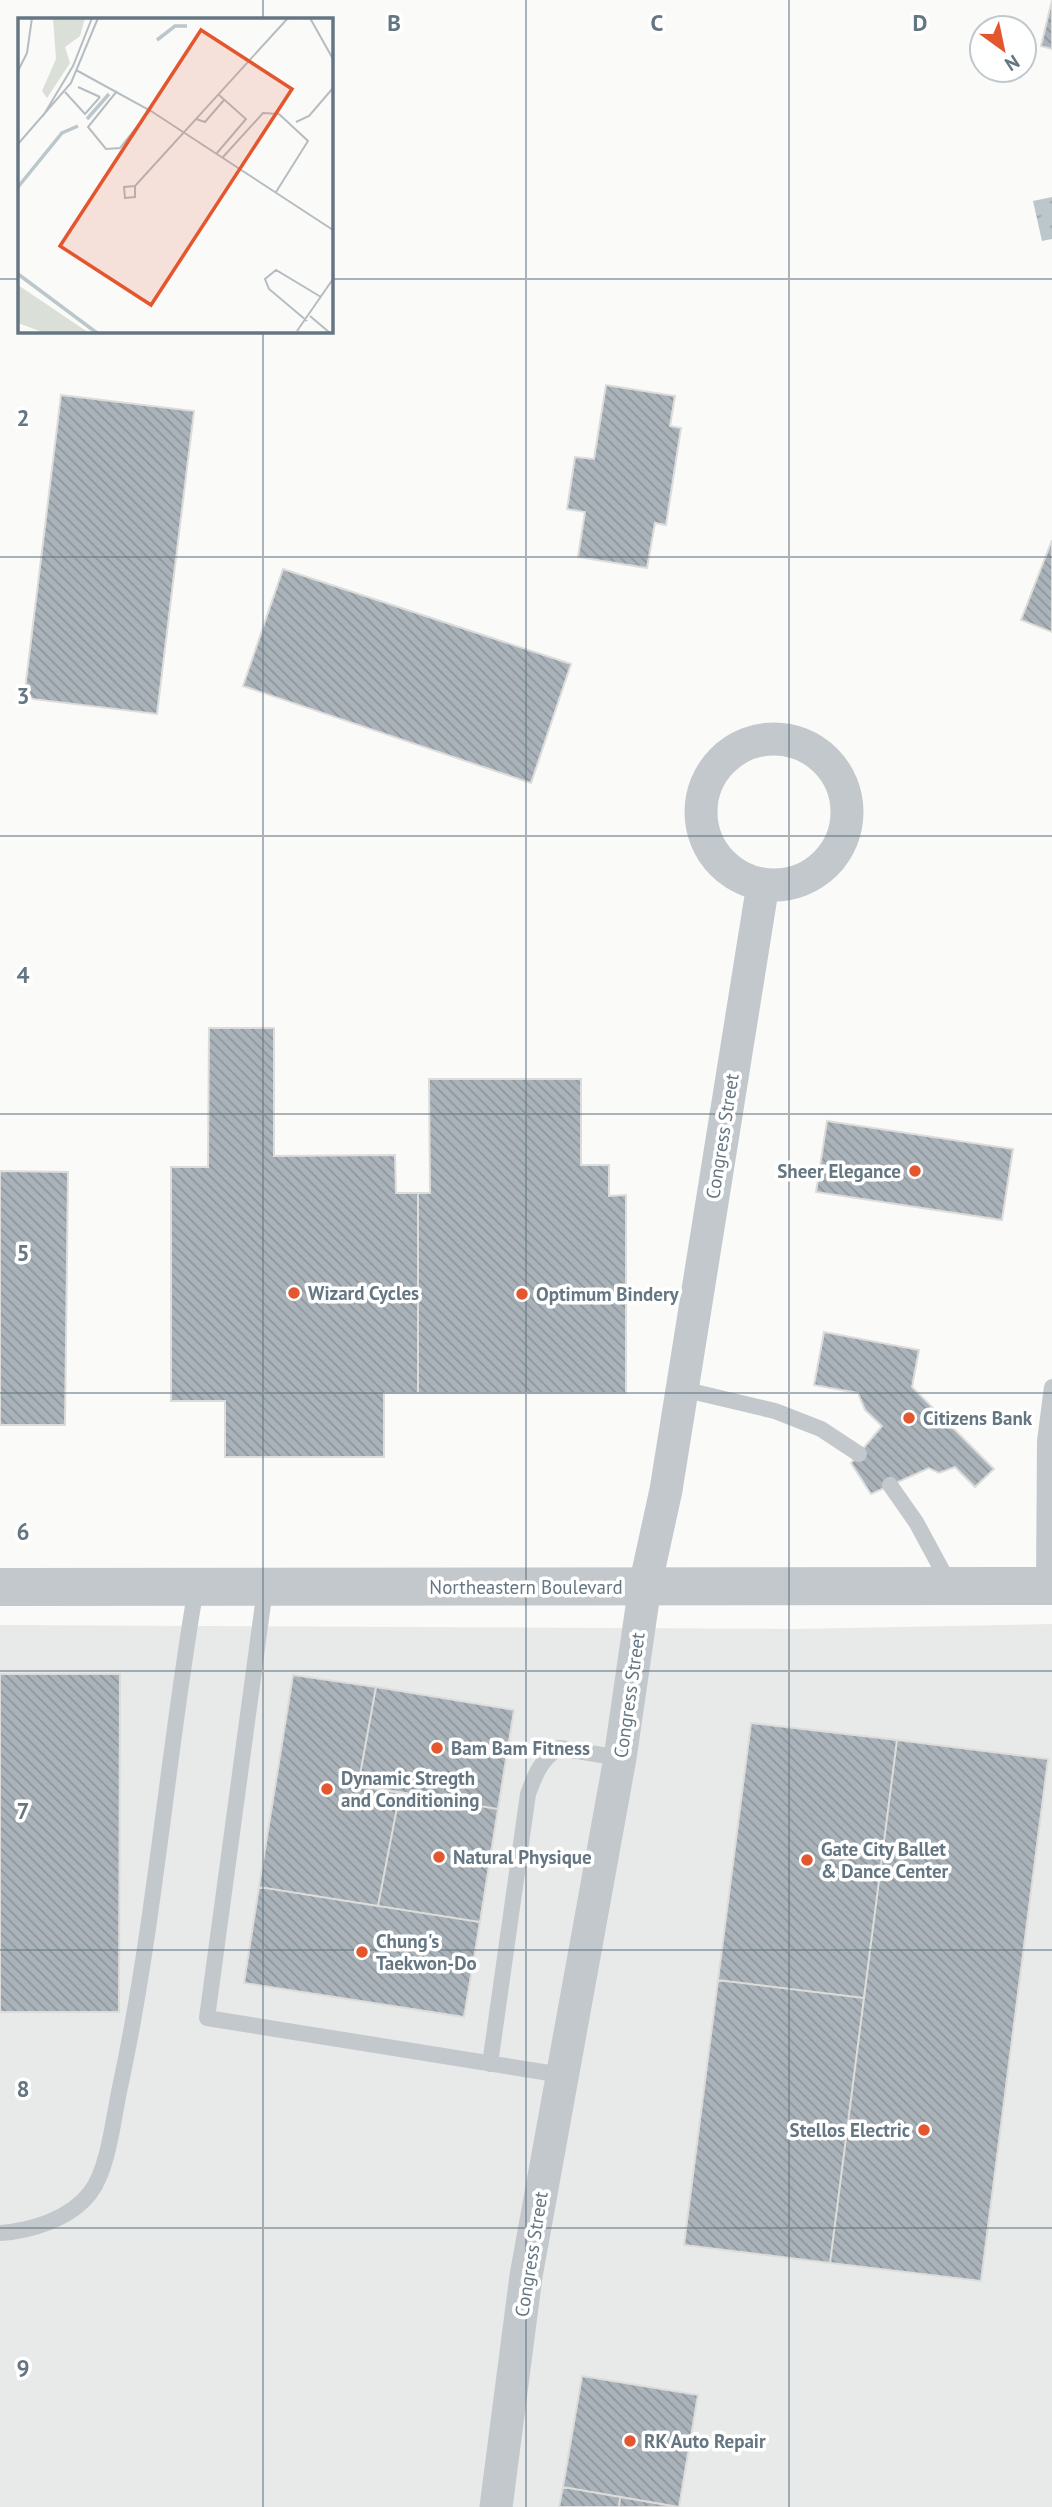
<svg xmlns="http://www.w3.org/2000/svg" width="1052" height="2507" font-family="'PT Sans',sans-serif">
  <defs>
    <pattern id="water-ripples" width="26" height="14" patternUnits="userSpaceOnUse" patternTransform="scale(1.75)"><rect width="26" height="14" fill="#bbc7cb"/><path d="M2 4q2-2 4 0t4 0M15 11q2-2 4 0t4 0" fill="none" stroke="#9ca6aa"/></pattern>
    <pattern id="building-back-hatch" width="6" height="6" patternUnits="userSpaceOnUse" patternTransform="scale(1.75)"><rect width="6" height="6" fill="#aab3b9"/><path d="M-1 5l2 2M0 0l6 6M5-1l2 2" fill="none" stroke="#8e969c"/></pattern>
  </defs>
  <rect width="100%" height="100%" fill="#fafaf8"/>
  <path fill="#e8e9e9" d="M1052,1624v883h-1052v-882l793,4z"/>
  <path fill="url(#water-ripples)" d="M1052,197v42l-10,2 -9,-40z"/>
  <path fill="url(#building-back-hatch)" stroke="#dcdcda" stroke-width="2" d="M1052,0v49l-11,-3z
    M606,385l69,11 -5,30 11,2 -15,97 -11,-2 -8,45 -69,-11 7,-45 -18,-3 8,-52 19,2z
    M61,395l133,16 -37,303 -133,-16z
    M1052,540v92l-31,-12z
    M283,569l288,95 -40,119 -288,-97z
    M209,1028h65v128l121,-1 1,38h22v200h-34v64h-159v-56h-54v-234h37z
    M429,1079h152v86h28v31l17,-1v198h-208v-200h12z
    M827,1121l186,28 -11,71 -186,-28z
    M0,1171l68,1 -3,253h-65z
    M824,1332l95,18 -7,37 82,82 -19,18 -20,-20 -16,6 -10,-5 -58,26 -20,-31 31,-37 -17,-16 -7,-17 -44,-8z
    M0,1674h120l-1,338h-119z
    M293,1675l83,12 -18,99 42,6 -22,114 -119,-19z
    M376,1687l138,23 -16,99 -140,-23z
    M751,1723l146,17 -33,258 -146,-18z
    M897,1740l151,19 -67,522 -151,-18z
    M400,1792l98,17 -18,113 -102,-16z
    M259,1887l221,35 -16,95 -220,-34z
    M718,1980l146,18 -34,265 -146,-18z
    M582,2376l116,19 -19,112 -116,-20z
    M563,2487l57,10 -1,10h-60z
    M620,2497l58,10h-59z"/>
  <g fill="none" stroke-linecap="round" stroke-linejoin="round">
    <path stroke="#c3c8cc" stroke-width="16" d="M682,1389l93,22 46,18 38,25
      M890,1485l26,37 34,63
      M1044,1586l1,-145 7,-54
      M265,1589l-58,429 355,57
      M490,2064l38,-270c7,-19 13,-35 31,-46l61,10
      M0,2233c31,-2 70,-14 90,-40 18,-23 23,-72 29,-101 36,-166 48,-337 77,-504"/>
    <path stroke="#c3c8cc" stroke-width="33" d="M701 812a73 73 0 1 1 146 0a73 73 0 1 1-146 0Z
      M496,2507l30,-231 94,-518 25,-172 21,-96 97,-606"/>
    <path stroke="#c3c8cc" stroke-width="38" d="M0,1587l1052,-1"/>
  </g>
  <path fill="none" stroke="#657683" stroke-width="2" stroke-opacity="0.55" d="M263,0v19M526,0v2507M789,0v2507M0,279h19M331,279h721M263,331v2176M0,557h1052M0,836h1052M0,1114h1052M0,1393h1052M0,1671h1052M0,1950h1052M0,2228h1052"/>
  <g fill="#e4572e" stroke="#fff" stroke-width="2.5">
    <circle cx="915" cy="1171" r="7"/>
    <circle cx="294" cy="1293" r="7"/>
    <circle cx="522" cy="1294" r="7"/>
    <circle cx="909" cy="1418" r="7"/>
    <circle cx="437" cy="1748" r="7"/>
    <circle cx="327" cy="1789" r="7"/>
    <circle cx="439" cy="1857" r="7"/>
    <circle cx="807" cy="1860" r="7"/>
    <circle cx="362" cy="1952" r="7"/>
    <circle cx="924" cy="2130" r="7"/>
    <circle cx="630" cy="2441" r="7"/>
  </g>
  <g text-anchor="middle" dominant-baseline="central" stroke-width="7" stroke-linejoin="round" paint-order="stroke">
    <g font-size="19" fill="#657683" stroke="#fff">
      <text transform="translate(722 1136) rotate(-81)">Congress Street</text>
      <text x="526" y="1587">Northeastern Boulevard</text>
      <text transform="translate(629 1695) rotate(-82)">Congress Street</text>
      <text transform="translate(531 2254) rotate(-81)">Congress Street</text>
    </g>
    <g font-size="19" font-weight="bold" fill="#657683" stroke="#fff" text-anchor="start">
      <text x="901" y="1171" text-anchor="end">Sheer Elegance</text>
      <text x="308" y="1293">Wizard Cycles</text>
      <text x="536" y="1294">Optimum Bindery</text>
      <text x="923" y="1418">Citizens Bank</text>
      <text x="451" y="1748">Bam Bam Fitness</text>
      <text x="341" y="1778">Dynamic Stregth<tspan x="341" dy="22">and Conditioning</tspan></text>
      <text x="821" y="1849">Gate City Ballet<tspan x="821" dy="22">&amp; Dance Center</tspan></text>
      <text x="453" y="1857">Natural Physique</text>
      <text x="376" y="1941">Chung's<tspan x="376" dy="22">Taekwon-Do</tspan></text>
      <text x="910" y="2130" text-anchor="end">Stellos Electric</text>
      <text x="644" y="2441">RK Auto Repair</text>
    </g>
  </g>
  <g transform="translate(18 18)">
    <rect width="315" height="315" fill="#fafaf8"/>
    <path d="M35,0h32l-5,18 -15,11 5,16 -23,35 -5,-7 14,-32zM0,267l71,48h-44l-27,-10z" fill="#dadfd7"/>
    <path fill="none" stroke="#bbc7cb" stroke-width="3.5" d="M139,22l18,-14h12M69,101l22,-25M0,169l44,-54 16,-7M0,256l79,59"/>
    <path fill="none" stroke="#b5bdc2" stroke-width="2" d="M292,0l23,41M58,52l75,41 182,119M0,53l9,-18 5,-35M60,69l22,10M99,73l-29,36 18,22 14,-1 30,-38M47,74l20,22 15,-17M25,98l30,-50 19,-48M178,101l9,3 19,-22M278,104l13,-6 24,-28M0,126l53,-61 27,-65M199,135l29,-34 -27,-24M205,139l40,-44 16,1 29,27 -32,51M117,168v11l-10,1 -1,-11 11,-1 153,-168M292,298l20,17M289,303l-38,-32 -4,-10 11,-9 45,27M279,313l36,-52"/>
    <path fill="#e4572e" fill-opacity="0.15" stroke="#e4572e" stroke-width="3.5" d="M183,12l91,59 -141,216 -91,-59z"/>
    <rect width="315" height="315" fill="none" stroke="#657683" stroke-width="3.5"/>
  </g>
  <g font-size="23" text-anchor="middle" font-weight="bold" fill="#657683" stroke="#fff" stroke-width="7" stroke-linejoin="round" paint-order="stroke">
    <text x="394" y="31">B</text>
    <text x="657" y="31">C</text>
    <text x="920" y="31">D</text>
    <text x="23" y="426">2</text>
    <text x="23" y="704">3</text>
    <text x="23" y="983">4</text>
    <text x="23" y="1261">5</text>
    <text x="23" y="1540">6</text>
    <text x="23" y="1819">7</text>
    <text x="23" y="2097">8</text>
    <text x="23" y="2376">9</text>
  </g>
  <g transform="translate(1003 49) rotate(147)"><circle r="33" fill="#ffffff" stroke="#c1c8cd" stroke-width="2"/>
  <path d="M0-5L12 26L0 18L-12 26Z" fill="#e4572e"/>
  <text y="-10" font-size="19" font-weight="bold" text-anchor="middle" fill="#657683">N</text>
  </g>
</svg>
